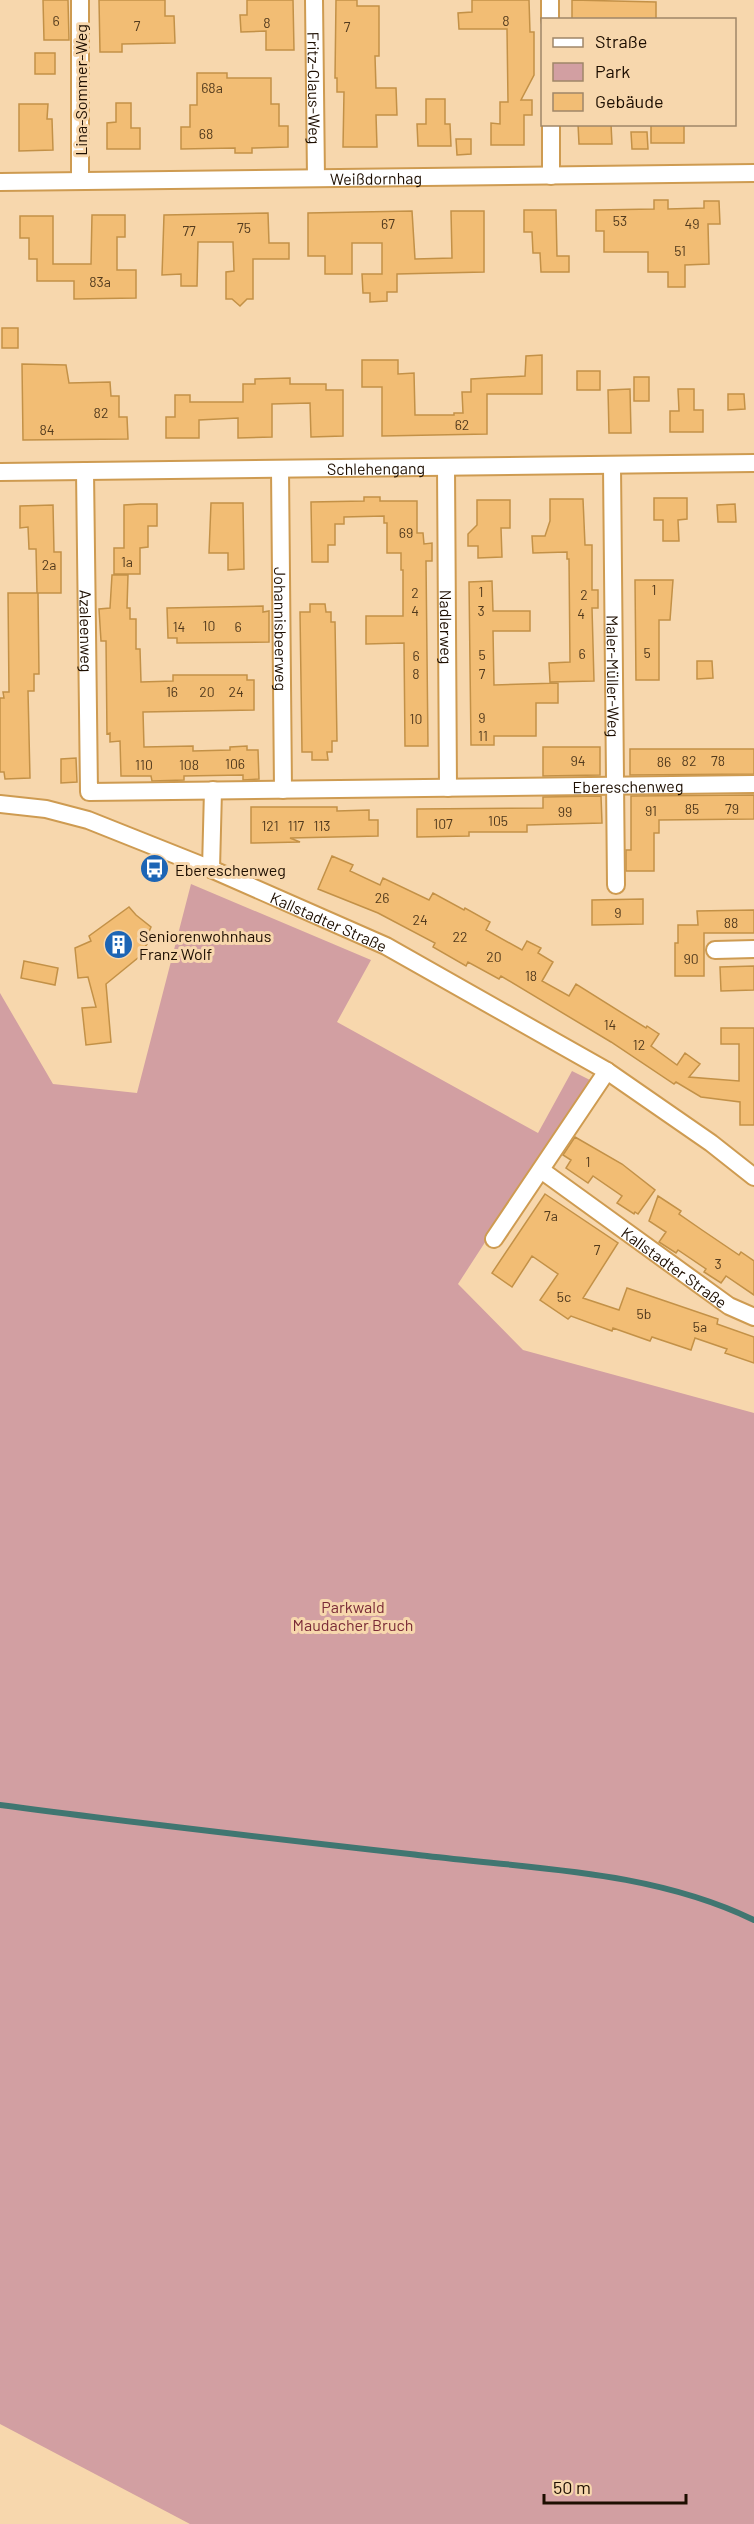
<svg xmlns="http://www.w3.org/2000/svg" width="754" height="2524" font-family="Barlow,sans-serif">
  <rect width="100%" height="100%" fill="#f7d7ad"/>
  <path fill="#d29fa2" d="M191,884l180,76 -34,62 201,111 34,-62 18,9 -132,204 65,66 231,63v1111h-564l-190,-100v-1431l53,91 84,9z"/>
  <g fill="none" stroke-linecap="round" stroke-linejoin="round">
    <path stroke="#407671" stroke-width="6" d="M0,1805c142,19 285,35 427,51 110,13 226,15 327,64"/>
  </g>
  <path fill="#f2bd74" stroke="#c39147" stroke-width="1.5" d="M43,0h25l1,40h-25z
    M99,0h66v16h9l1,27 -53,1v8h-22z
    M247,0h46l1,50h-28v-19l-25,1 -1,-17h7z
    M336,0h21v6h22v50h-4l1,32h20l1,27h-21l1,32h-34l1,-55h-7v-14h-2z
    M472,0h57l1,32h4v43l-13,25h11v15h-8v30h-33v-22l9,1v-22h8l-1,-73h-48l-1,-16 14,-1z
    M572,0l84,2v18h-84z
    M35,53h20v21h-20z
    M197,73h30v5h44v26h8v22h9v21l-36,1v5h-17v-5l-54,1v-22h9v-22h7z
    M426,99h19v25h5l1,22h-33l-1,-22h9z
    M116,103h15v25h9v21h-33v-26l9,-1z
    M19,104h29l-1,15h5l1,31 -34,1z
    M578,124h33l1,20h-33z
    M651,124h33v19h-33z
    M631,132h16l1,17h-16z
    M456,139h15v15l-14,1z
    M654,200h14v9l36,-1v-7h15l1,23h-12l1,40 -24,1v22h-17v-15h-20v-20h-44v-21h-8v-21l58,-1z
    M524,210h32l1,46h12v16h-28l-1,-19h-7l-1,-21h-8z
    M412,211l3,48 37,-1 -1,-47h33v61l-87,2v18h-10v9l-17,1v-9h-7l-1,-19h20v-31h-30v31h-27v-18h-17v-43z
    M268,213l1,30h20v16h-36v40h-6l-7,7 -8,-7h-6v-27l8,-1 -1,-29h-35l-1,44h-16v-12l-19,1 2,-60z
    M92,215h33v22h-8v33h19v28l-62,1v-18h-37v-22h-8v-21h-9v-22h33v48h38z
    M2,328h16v20h-16z
    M542,355v39h-55v40l-105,2v-49h-20v-27h36v14l16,-1 1,42h39v-2h9l-1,-21h9v-13l54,-3 1,-20z
    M22,364l44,1 3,18 41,-1 1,14h8v21h8l1,22 -105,1z
    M577,371h23v19h-23z
    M634,377h15v24h-15z
    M290,378v6h36v6h17v46l-32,1 -1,-34 -38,1v33l-34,1v-20l-39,2v18h-33v-21h9v-22h15v7h53v-18h12v-5z
    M630,389l1,44h-22l-1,-43z
    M678,389h16v21h9v22h-33v-21h9z
    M728,394h16l1,15 -17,1z
    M364,497h16v4h37v32h6l1,11 8,-1v18h-6l2,185h-23l-1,-103 -38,1v-28h37v-46h-2v-17h-14v-30h-3v-7l-40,1v7h-9v21h-7v17h-16l-1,-60 53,-1z
    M654,498h33v21l-9,1 1,21h-16v-21h-9z
    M550,499h33l2,46h7v45h6v18h-6l2,73 -44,1 -1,-19 21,-1 -1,-103h-2v-7l-34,1 -1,-17h13l5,-15z
    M477,500h33v28h-9l1,29 -24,1v-12h-10v-12l9,-9z
    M211,503h32l1,66 -16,1v-17h-19z
    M140,504h17v22h-9v21l-8,1v26h-26v-26h10v-43z
    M735,504l1,18h-18l-1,-17z
    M53,505l1,47h7v41h-24l-1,-44h-7l-1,-22 -8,1v-22z
    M112,575h16l-1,33h3v11h6v30h4l1,33 32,-1v-6h74v5h7v30l-111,2 1,35 49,-1v5l37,-1v-3l17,-1v4h11l1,29 -16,1v-5l-59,1v4l-32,1 -1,-5h-30l-1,-35 -10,1v-9l-3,1 -1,-93h-5l-2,-32 11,-1z
    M635,580h38l-3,40h-11v60h-23z
    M492,581l1,30h37v20h-37l1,54 64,-2v20h-22v33h-42v9h-23l-2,-163z
    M8,593h30l1,81h-5v17h-6l2,87 -25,1 -1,-7h-4v-74h4l-1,-6h6z
    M310,604h15l1,8h5v10h4l2,119h-5v11h-5l1,8h-16v-8h-10l-2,-140h10z
    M263,606v6l6,-1v31l-92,1v-5h-9l-1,-30z
    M697,661h15l1,17 -16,1z
    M543,747h57v28l-57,1z
    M630,749h124v25l-124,1z
    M76,758l1,24 -16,1v-24z
    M754,795v24l-95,1v13h-5v38h-28v-21h5v-54z
    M601,796l1,27 -75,2v7h-58v4l-52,1v-28l126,-1v-11z
    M251,807h86v4l32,-1v10h9v16l-88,2 10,4 -49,1z
    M332,856l21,9 -3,6 30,14 3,-7 46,22 4,-7 31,17 1,-2 25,14 -4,8 36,20 5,-9 14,7 -3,5 15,9 -11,19 27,15 7,-12 70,44 1,-2 12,8 -8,12 26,19 8,-12 15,11 -11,13 50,4v-37h-18v-16h33v97h-14v-23l-39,-5 -25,-15 -2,2 -63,-42 -110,-66 -2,3 -31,-17 -2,4 -33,-19 2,-4 -57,-30 -60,-24z
    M643,899v25l-51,1v-25z
    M129,907l7,8 15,12 -6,14 2,3 -8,13 -33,27 5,58 -25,3 -4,-37 14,-1 -8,-30 -10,1 -3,-30 16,-7 -2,-5z
    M754,910v23h-50v43h-29v-33h3v-18h20l-1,-14z
    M24,961l34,7 -3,17 -34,-7z
    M754,966v24l-33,1 -1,-24z
    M575,1137l47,27 33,26 -17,24 -3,-2 -1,2 -17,-11 5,-7 -29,-20 -5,7 -22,-15 5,-8 -8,-5z
    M545,1194l73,49 -35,55 36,12 8,-22 91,31 -1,5 37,13v26l-29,-10 2,-4 -32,-11 -4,12 -39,-13 -2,4 -37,-13 -1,3 -41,-15 -3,3 -28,-19 18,-26 -26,-18 -20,31 -20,-14z
    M658,1196l23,15 -2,3 23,16 37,25 2,-3 13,9v34l-28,-19 -5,7 -17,-11 2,-3 -28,-19 -2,3 -17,-11 7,-10 -17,-11z"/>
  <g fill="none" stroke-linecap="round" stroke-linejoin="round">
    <defs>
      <g id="street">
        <path d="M80,0v180"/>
        <path id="s1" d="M314,0l2,178"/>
        <path d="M550,0v20"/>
        <path d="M551,124v52"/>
        <path id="s2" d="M0,182l754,-9"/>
        <path id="s3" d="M612,466l4,419"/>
        <path id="s4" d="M446,467l2,321"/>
        <path id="s5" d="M280,469l3,321"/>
        <path id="s6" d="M85,471l4,321 665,-8"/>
        <path id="s7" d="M0,472l754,-9"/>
        <path id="s8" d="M0,804l46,5 42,11 123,49 175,77 221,125 104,72 43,34"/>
        <path d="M211,869l2,-79"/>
        <path d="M715,950l39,-1"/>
        <path id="s9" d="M541,1170l188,136 25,11"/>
        <path d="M494,1239l113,-168"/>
      </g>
    </defs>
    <use href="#street" stroke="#ce9b51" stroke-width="20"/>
    <use href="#street" stroke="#fff" stroke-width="16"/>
  </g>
  <defs>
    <symbol id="bus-disc" viewBox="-11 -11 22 22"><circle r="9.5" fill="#1d65b5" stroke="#f7d7ad"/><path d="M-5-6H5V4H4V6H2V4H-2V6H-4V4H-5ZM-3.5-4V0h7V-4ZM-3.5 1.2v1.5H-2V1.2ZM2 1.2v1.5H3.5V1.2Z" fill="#fff"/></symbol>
    <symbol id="building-disc" viewBox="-11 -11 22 22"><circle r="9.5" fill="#1d65b5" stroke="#f7d7ad"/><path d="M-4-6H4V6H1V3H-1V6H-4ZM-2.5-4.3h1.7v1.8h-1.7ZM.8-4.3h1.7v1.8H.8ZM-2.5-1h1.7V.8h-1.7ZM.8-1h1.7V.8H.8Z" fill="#fff"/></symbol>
  </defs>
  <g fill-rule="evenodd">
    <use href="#bus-disc" x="138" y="852" width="33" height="33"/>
    <use href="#building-disc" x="102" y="928" width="33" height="33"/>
  </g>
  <g text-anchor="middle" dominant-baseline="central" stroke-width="6" stroke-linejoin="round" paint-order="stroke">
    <g font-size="14" fill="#523a1d">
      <text x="56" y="20">6</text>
      <text x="506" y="20">8</text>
      <text x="267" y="22">8</text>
      <text x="137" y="25">7</text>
      <text x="347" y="26">7</text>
      <text x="212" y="87">68a</text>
      <text x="206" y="133">68</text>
      <text x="620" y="220">53</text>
      <text x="388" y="223">67</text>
      <text x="692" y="223">49</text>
      <text x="244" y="227">75</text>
      <text x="189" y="230">77</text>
      <text x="680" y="250">51</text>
      <text x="100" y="281">83a</text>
      <text x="101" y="412">82</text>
      <text x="462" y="424">62</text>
      <text x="47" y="429">84</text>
      <text x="406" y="532">69</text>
      <text x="127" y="561">1a</text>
      <text x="49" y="564">2a</text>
      <text x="654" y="589">1</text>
      <text x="481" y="591">1</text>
      <text x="415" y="592">2</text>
      <text x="584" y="594">2</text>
      <text x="415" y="610">4</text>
      <text x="481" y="610">3</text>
      <text x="581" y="613">4</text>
      <text x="209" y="625">10</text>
      <text x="179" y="626">14</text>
      <text x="238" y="626">6</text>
      <text x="647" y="652">5</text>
      <text x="582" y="653">6</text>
      <text x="482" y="654">5</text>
      <text x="416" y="655">6</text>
      <text x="416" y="673">8</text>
      <text x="482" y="673">7</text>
      <text x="172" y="691">16</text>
      <text x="207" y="691">20</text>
      <text x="236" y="691">24</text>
      <text x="482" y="717">9</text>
      <text x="416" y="718">10</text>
      <text x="483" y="735">11</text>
      <text x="578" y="760">94</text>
      <text x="689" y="760">82</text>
      <text x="718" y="760">78</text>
      <text x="664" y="761">86</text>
      <text x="235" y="763">106</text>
      <text x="144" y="764">110</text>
      <text x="189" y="764">108</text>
      <text x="692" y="808">85</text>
      <text x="732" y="808">79</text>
      <text x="651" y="810">91</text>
      <text x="565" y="811">99</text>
      <text x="498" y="820">105</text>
      <text x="443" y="823">107</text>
      <text x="270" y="825">121</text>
      <text x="296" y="825">117</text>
      <text x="322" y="825">113</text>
      <text x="382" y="897">26</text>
      <text x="618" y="912">9</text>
      <text x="420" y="919">24</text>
      <text x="731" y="922">88</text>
      <text x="460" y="936">22</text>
      <text x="494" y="956">20</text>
      <text x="691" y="958">90</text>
      <text x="531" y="975">18</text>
      <text x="610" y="1024">14</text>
      <text x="639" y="1044">12</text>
      <text x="588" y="1161">1</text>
      <text x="551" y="1215">7a</text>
      <text x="597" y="1249">7</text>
      <text x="718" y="1263">3</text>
      <text x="564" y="1296">5c</text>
      <text x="644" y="1313">5b</text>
      <text x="700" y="1326">5a</text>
    </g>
    <g font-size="16" fill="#1d0e00" stroke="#f7d7ad">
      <text stroke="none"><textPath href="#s1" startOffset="88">Fritz-Claus-Weg</textPath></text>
      <text transform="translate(80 90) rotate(-90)">Lina-Sommer-Weg</text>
      <text stroke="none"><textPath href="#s2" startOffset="376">Weißdornhag</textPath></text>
      <text stroke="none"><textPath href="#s7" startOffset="376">Schlehengang</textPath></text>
      <text stroke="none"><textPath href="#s4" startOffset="160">Nadlerweg</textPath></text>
      <text stroke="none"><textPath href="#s5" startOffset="160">Johannisbeerweg</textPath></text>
      <text stroke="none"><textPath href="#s6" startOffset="160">Azaleenweg</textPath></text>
      <text stroke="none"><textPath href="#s3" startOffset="210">Maler-Müller-Weg</textPath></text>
      <text stroke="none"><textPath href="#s6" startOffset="860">Ebereschenweg</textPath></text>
      <text stroke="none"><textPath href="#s8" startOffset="351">Kallstadter Straße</textPath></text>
      <text stroke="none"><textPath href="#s9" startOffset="165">Kallstadter Straße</textPath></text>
    </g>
    <g font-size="16" fill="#1d0e00" stroke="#f7d7ad" text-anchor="start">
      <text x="175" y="869">Ebereschenweg</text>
      <text x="139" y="935">Seniorenwohnhaus<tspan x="139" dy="18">Franz Wolf</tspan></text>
    </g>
    <g font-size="16" fill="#7a2b37" stroke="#f7d7ad">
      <text x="353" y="1606">Parkwald<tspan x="353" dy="18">Maudacher Bruch</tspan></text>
    </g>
  </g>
  <rect x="541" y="18" width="195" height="108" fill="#f7d7ad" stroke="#a08768" stroke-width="1.5"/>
  <rect x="553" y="38" width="30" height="9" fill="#ffffff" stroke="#a08768" stroke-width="1.5"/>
  <text x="595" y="48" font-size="18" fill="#1d0e00">Straße</text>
  <rect x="553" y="63" width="30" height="18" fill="#d29fa2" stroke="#a08768" stroke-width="1.5"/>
  <text x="595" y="78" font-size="18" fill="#1d0e00">Park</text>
  <rect x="553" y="93" width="30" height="18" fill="#f2bd74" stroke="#a08768" stroke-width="1.5"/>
  <text x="595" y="108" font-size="18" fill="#1d0e00">Gebäude</text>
  <path d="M544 2494v9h142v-9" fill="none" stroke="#1d0e00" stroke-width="3"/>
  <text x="553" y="2494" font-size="18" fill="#1d0e00" stroke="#f7d7ad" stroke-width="4.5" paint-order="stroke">50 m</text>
</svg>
